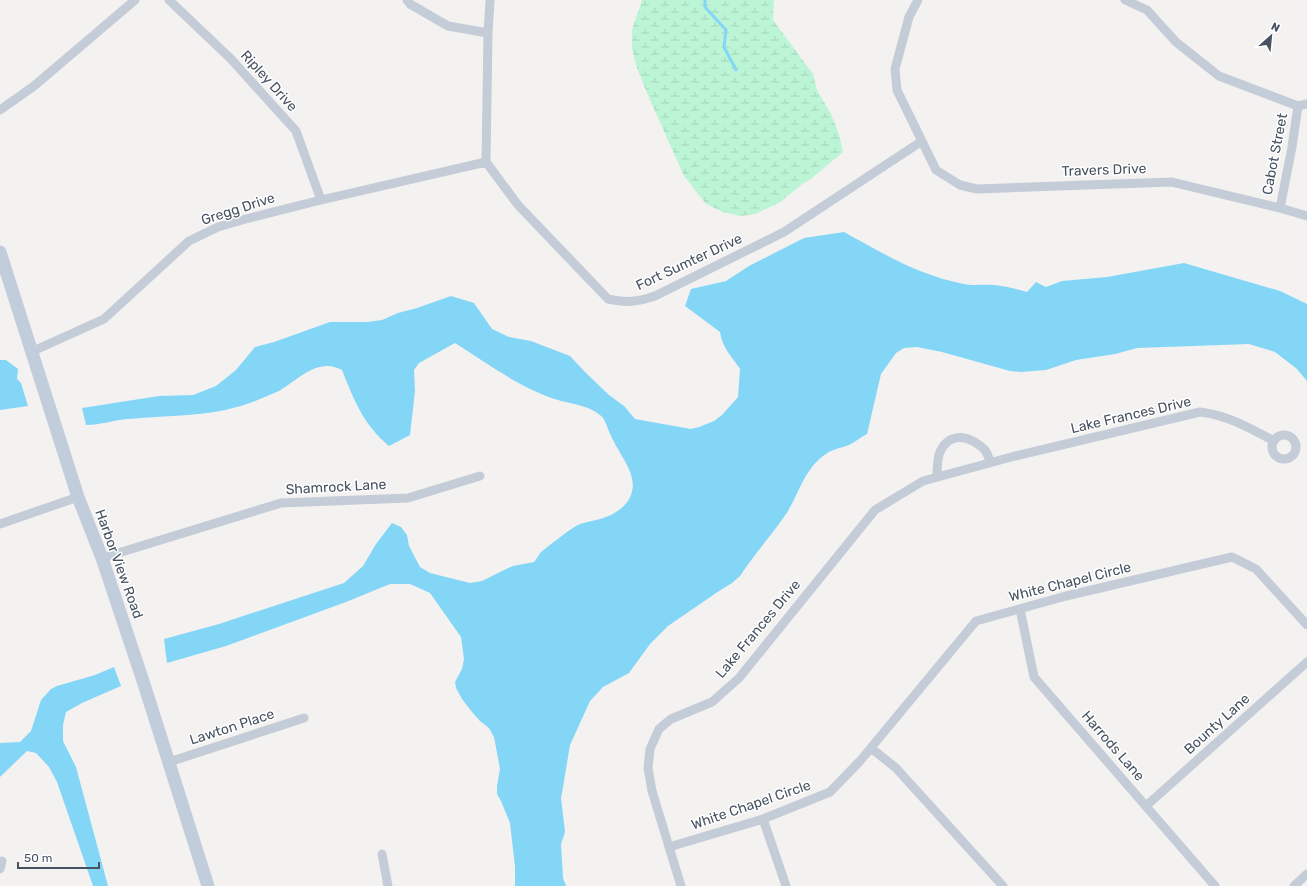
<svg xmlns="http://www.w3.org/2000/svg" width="1307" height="886" font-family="Rubik,sans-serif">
  <defs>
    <pattern id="wetland-marsh" width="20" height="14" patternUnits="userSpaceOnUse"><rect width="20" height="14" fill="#bcf5d6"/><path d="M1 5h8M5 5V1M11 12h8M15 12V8" fill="none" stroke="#a3d4ba"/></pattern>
  </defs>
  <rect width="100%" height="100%" fill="#f4f1f1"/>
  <path fill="url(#wetland-marsh)" d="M642,0h132l-1,20 40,54 4,16 14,24 8,20 4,18 -32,27 -10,6 -22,18 -24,11 -15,2 -17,-4 -17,-8 -22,-28 -35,-78 -12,-30 -5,-19v-19z"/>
  <path fill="#84d6f7" d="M844,232c40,22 74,43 120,52 9,2 20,0 30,1 11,1 22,4 33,7l9,-10 10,5 16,-6 45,-4 77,-14 96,28 27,13v77l-10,-12 -22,-17 -26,-8 -112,4 -22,6 -39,6 -30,10 -25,2 -11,-1 -68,-19 -25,-5 -13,1 -8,5 -15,21 -14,60c-6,3 -12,8 -18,11 -7,3 -17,4 -23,9 -23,15 -27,42 -42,63 -14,20 -31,39 -44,59l-8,7 -13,8 -51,35 -18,18 -21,29 -26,14 -13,14 -20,44 -7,42 -2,11 4,34 -4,12 2,34 3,8h-51v-19l-5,-44 -9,-22 -4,-7v-8l3,-17 -6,-32 -5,-9 -9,-7 -8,-9 -10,-13 -6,-11 -1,-6 7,-13 2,-10 -3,-22 -31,-44 -20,-9h-20l-44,18 -120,44 -59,17 -3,-24 55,-15 125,-41 19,-17 13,-22 16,-21 9,4 6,8 2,11 11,21 10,6 40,10 12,-2 20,-10 11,-5 21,-4c3,-3 5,-8 7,-10 12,-9 23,-19 37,-27 4,-2 9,-3 14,-4 14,-3 27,-8 36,-20 14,-22 -6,-42 -15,-61 -4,-7 -6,-16 -10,-22 -10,-12 -32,-14 -45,-18 -38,-12 -70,-36 -103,-57l-36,20 -5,7 1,21 -5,44 -21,11c-26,-22 -35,-46 -47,-76 -24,-13 -43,9 -63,21 -6,3 -13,5 -19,8 -41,18 -88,16 -132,20 -14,1 -27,6 -42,6l-4,-17 77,-12 34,-1 23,-9 20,-16 19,-23 19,-5 56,-20h37l15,-2 16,-7 19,-5 34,-12 23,7 18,26 17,8 22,4 39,15 15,16 24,23 15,11 11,13 56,10 8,-2 15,-6 8,-6 16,-18 2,-28c-8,-12 -18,-22 -20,-37l-35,-26 6,-17 35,-8 23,-15 55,-28z
    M0,360h6l12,9 -1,10 4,4 7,23 -28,4z
    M114,667l7,19 -39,17 -16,9 -3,13v16l13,26 32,119h-15l-36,-104 -8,-15 -13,-14 -9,-2 -27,26v-34l20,-1 11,-11 10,-31 10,-11 6,-3 38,-11z"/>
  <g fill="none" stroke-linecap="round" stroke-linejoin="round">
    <path stroke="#84d6f7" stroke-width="3" d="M705,0v7l21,23 -2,17 12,23"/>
    <path stroke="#c4ccd7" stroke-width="9" d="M169,0l62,59 65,72 25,69
      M407,0l3,4 38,22 40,7
      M490,0l-2,33 -2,129 32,43 90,94c19,4 29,3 47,-3l129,-64 138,-91
      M918,0l-9,17 -14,52 2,21 39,80 24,15 17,4 195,-7 108,26 27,8
      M1125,0l22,10 29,32 43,34 79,30 9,-2
      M0,110l34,-24 101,-86
      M1280,208l12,-61 6,-41
      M31,352l73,-33 85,-78 29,-14 24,-7 79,-20 165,-38
      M1272 447a12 12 0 1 1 24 0a12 12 0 1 1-24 0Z
      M937,477c0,-8 0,-18 3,-25 8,-18 25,-18 39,-7 3,2 7,5 8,9 2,2 2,6 3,9
      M0,524l78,-27
      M102,558l179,-55 127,-5 72,-22
      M1020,609l14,68 181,209
      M871,748l25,20 107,118
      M169,762l135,-44
      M1146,806l161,-144
      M763,819l23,67
      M669,847l94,-28 67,-27 30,-31 116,-140 90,-25 166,-39 24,12 51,56
      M382,854l6,32
      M0,869l2,-8
      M681,886l-29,-95 -4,-23 2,-19 9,-20 12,-10 41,-17 27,-24 136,-168 48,-29 92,-25 185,-44c27,3 50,16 74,29
      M1294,886l13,-12"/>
    <path stroke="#c2cddc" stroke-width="13" d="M0,252l78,245 24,61 42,126 64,202"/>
  </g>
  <g text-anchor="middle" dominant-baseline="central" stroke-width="3" stroke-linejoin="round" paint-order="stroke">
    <g font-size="14" fill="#475362" stroke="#fff">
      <text transform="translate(269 81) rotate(48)">Ripley Drive</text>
      <text transform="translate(1275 154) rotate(-79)">Cabot Street</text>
      <text transform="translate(1104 170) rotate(-2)">Travers Drive</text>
      <text transform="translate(238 209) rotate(-18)">Gregg Drive</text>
      <text transform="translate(689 262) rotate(-25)">Fort Sumter Drive</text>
      <text transform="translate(1131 415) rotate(-13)">Lake Frances Drive</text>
      <text transform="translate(336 487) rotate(-3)">Shamrock Lane</text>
      <text transform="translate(119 564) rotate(70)">Harbor View Road</text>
      <text transform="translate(1070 582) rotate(-14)">White Chapel Circle</text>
      <text transform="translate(758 629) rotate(-50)">Lake Frances Drive</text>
      <text transform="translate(1217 724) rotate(-42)">Bounty Lane</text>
      <text transform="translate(232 727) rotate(-18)">Lawton Place</text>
      <text transform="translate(1113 746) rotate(49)">Harrods Lane</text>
      <text transform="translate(751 805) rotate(-19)">White Chapel Circle</text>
    </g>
  </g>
  <g transform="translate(1271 36) rotate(27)" stroke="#ffffff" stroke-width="3" paint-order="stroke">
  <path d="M0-3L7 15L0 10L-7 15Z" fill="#475362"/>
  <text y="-6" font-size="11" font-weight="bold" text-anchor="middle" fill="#475362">N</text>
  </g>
  <path d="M18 862v6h81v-6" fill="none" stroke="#475362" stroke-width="2"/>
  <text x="24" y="862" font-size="12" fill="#475362" stroke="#ffffff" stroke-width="3" paint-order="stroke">50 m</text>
</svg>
